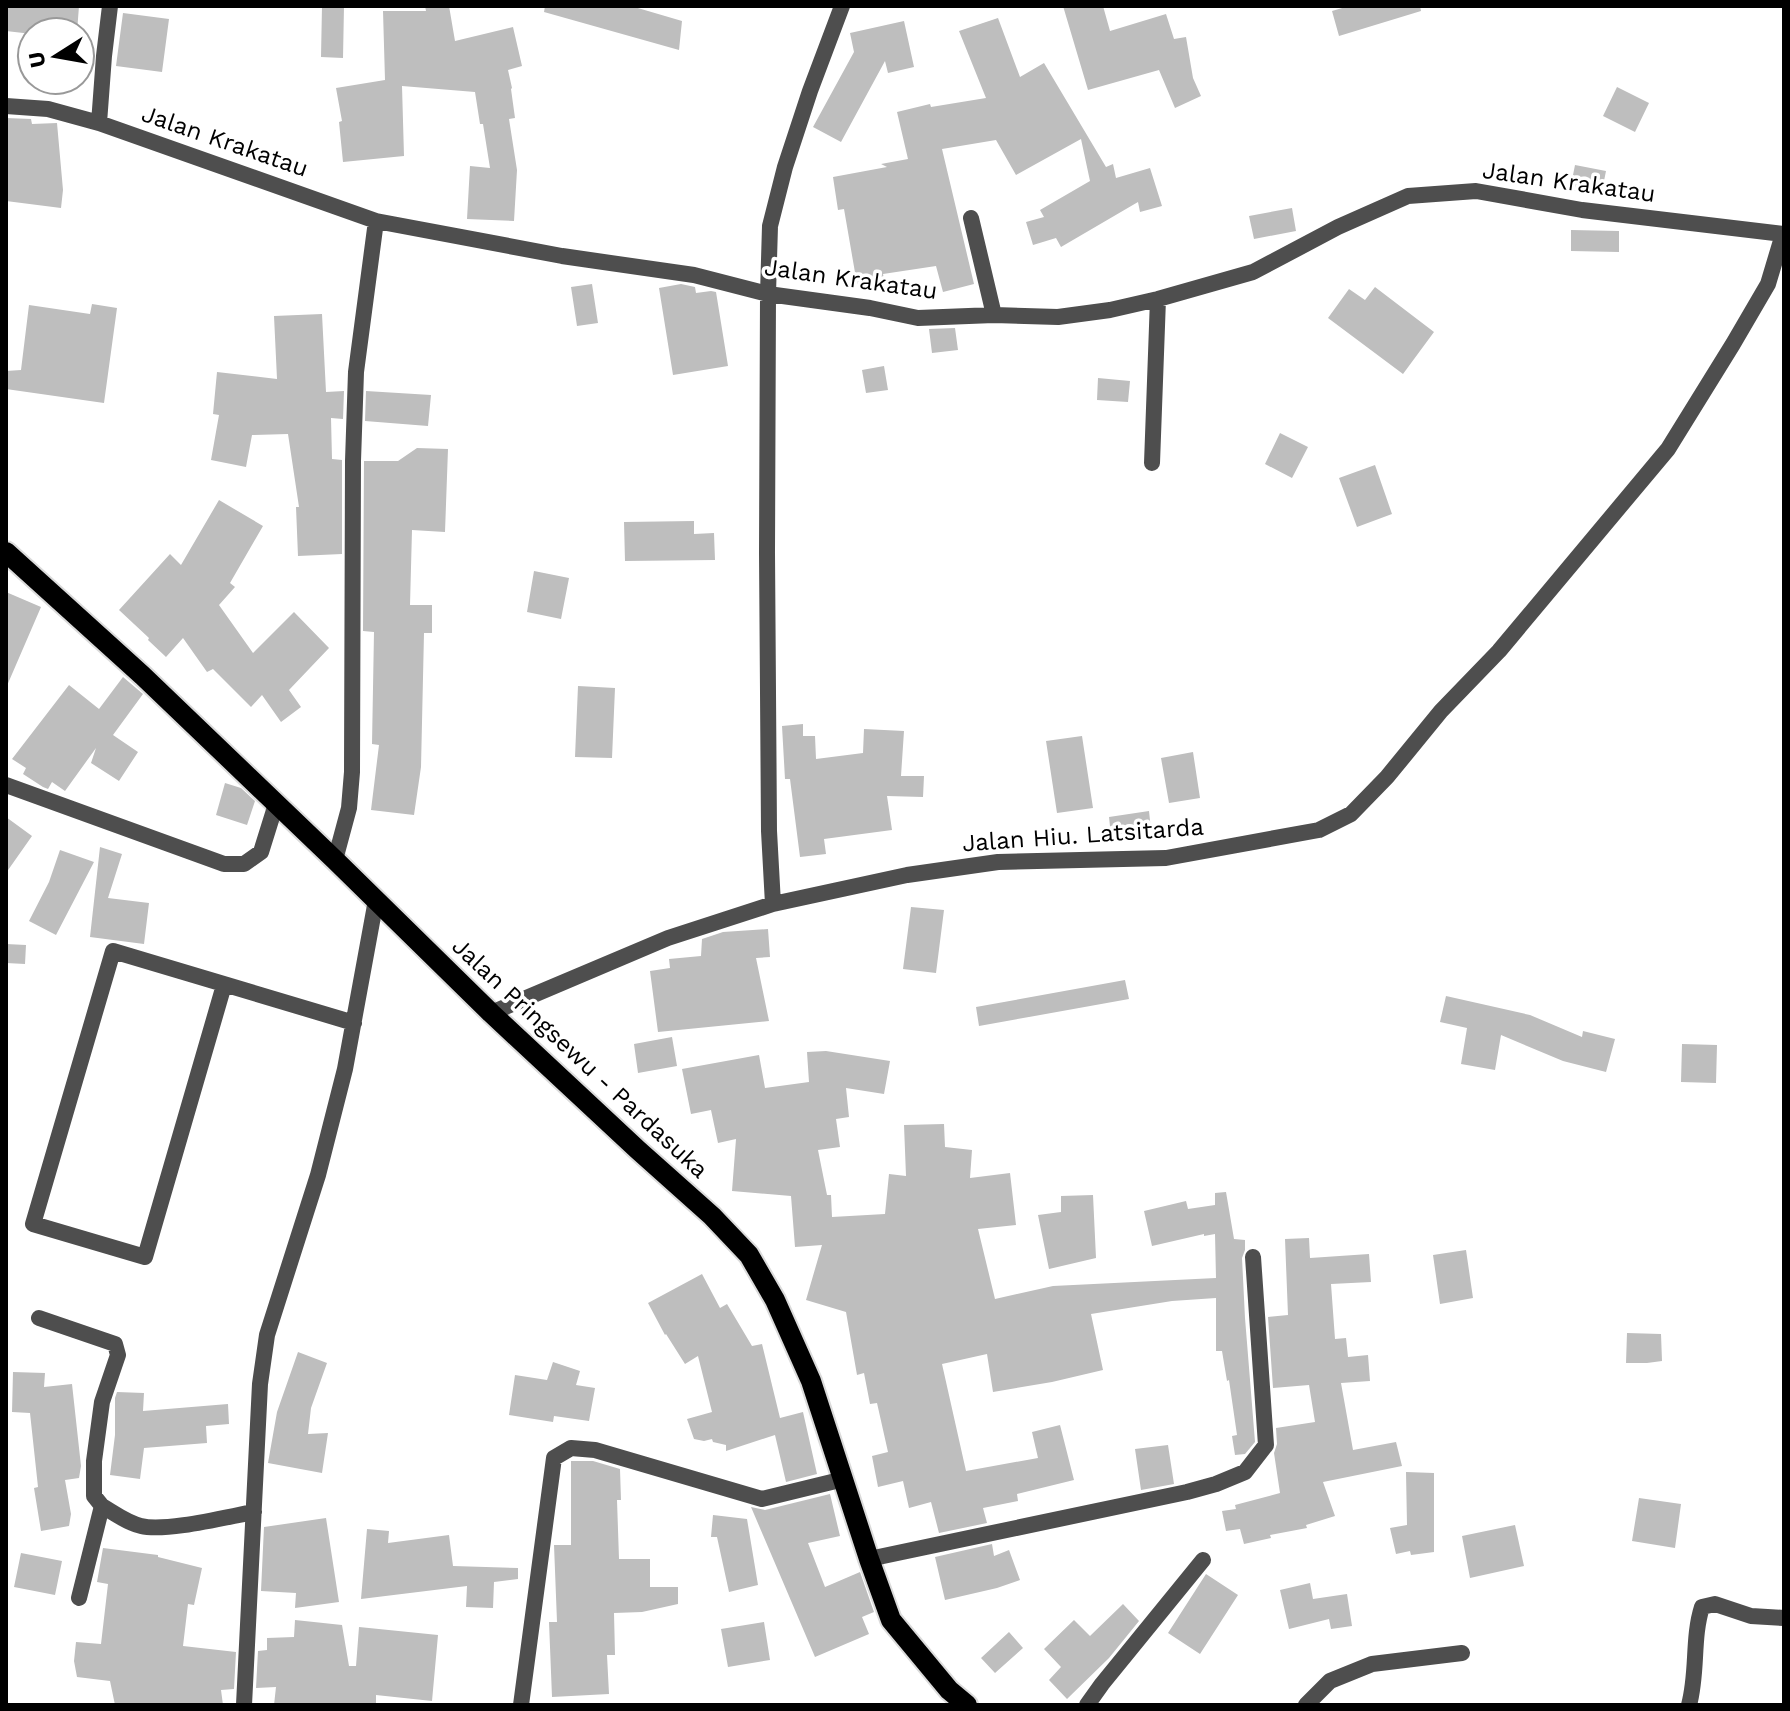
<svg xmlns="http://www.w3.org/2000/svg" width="1790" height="1711" font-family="'Work Sans',sans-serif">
  <rect width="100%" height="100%" fill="#fff"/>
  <path fill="#bebebe" d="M6,6h73l-2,26h-45v2l-26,-3z
    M322,6h22l-1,52 -22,-1z
    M425,6h24l6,35 58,-14 9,39 -14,4 4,18 -1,1 4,29 -6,1 8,51 -3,51 -47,-2 3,-53 20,2 -7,-44h-3l-5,-32 -73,-6 2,70 -61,6 -4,-40 3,-1 -6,-33 49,-8 -2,-69h43z
    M545,6h86l51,15 -3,29 -135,-38z
    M1063,6h40l7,25 56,-17 8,25 12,-2 7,41 8,18 -26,12 -16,-38 -71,20z
    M1349,6h71l1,5 -82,25 -7,-25z
    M123,13l46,6 -7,53 -46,-6z
    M998,18l22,59 24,-14 62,104 7,-3 3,14 34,-10 12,38 -22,6 -2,-10 -77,45 -5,-9 -23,7 -7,-23 18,-5 -4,-7 50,-29 -9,-42 -65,36 -20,-35 -54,9 32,135 -31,8 -7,-26 -53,8 1,5 -27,5 -13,-75 -6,1 -5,-33 54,-10 -6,-3 27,-5 -11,-47 33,-8 1,3 55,-9 -27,-67z
    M904,21l10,46 -26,6 -3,-12 -44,81 -28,-15 41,-75 -4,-19z
    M1617,87l32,16 -14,29 -32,-16z
    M6,118l25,1 1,5 25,-1 6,67 -2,18 -55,-7z
    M1575,165l31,6 -5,25 -31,-6z
    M1292,208l4,23 -42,8 -5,-23z
    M1571,230l48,1v21l-48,-1z
    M592,284l6,39 -21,3 -6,-39z
    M681,284l14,3 1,6 15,-2 5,1 12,74 -55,9 -14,-87z
    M1375,287l59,45 -31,42 -75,-56 21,-29 16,11z
    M92,304l25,4 -13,95 -98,-14v-18l15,-1 8,-65 61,9z
    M322,314l4,78 18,-1 -1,28 -12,-1 1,41 10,1v94l-44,2 -2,-49h3l-11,-73 -36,1 -6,32 -35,-7 8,-45 -6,-1 4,-42 60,7 -3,-63z
    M955,328l3,22 -26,3 -3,-24z
    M884,366l4,24 -22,3 -4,-23z
    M1098,378l32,3 -2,21 -31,-2z
    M366,391l65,4 -3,31 -63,-5z
    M1280,433l28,14 -16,31 -27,-14z
    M417,448l31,1 -3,83 -33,-2 -2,75h22v28h-8l-3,134 -7,48 -43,-5 8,-65 -7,-1 2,-112 -11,-1 1,-170h34z
    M1375,465l17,49 -35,13 -18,-49z
    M219,500l44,26 -33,57 5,4 -16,18 34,48 41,-41 35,36 -40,42 12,17 -20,15 -19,-27 -11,12 -38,-38 -6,3 -24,-34 -17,19 -18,-17 1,-2 -30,-28 51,-56 11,11z
    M694,521v13l20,-1 1,27 -90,1 -1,-39z
    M534,571l35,7 -8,41 -34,-7z
    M6,592l35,15 -35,81z
    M123,677l20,17 -30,41 25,17 -19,29 -28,-18 5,-15 -31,43 -13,-9 -4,7 -5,-2 -20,-13 3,-6 -14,-9 57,-74 30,24z
    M578,686l37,2 -3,70 -37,-1z
    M803,724v12h12l1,23 47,-6 1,-24 40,2 -3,45h23l-1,21 -36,-1 5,34 -68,9 2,15 -26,3 -10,-78h-5l-3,-53z
    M1082,736l11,72 -36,5 -11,-72z
    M1193,752l7,46 -31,5 -8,-45z
    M225,783l16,5 14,13 -8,24 -31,-10z
    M1149,811l2,19 -40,6 -2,-19z
    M6,817l26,19 -26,37z
    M100,847l22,7 -14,44 41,5 -5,41 -54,-7z
    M60,850l34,12 -38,73 -27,-14 20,-39z
    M911,907l33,3 -8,63 -33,-4z
    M768,929l2,28 -14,1 13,63 -111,11 -8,-61 20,-3 -1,-9 32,-3 1,-17 21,-7z
    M6,944l20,1 -1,19 -19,-1z
    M1125,980l4,19 -150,27 -3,-19z
    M1446,996l84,19 52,22 1,-6 32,8 -9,33 -43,-11 -62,-26 -6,35 -34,-6 6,-36 -27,-6z
    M672,1037l5,29 -39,7 -4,-29z
    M1682,1044l35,1 -1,38 -35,-1z
    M826,1051l64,10 -6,33 -38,-6 3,29 -13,2 4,28 -22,3 9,45h4l1,22 53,-3 4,-40 17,2 -2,-51 40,-1 1,23 27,3 -2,28 40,-5 6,52 -38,4 17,70 58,-13 163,-8 -1,-44 -11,2v-2l-52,12 -8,-35 42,-10 2,8 27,-4v-12l11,-1 8,47 11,1v10l-3,8 3,60 10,124 -10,12 -10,1 -3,-19 5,-1 -8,-55 -2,1 -5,-30h-6v-53l-44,3 -81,13 12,56 -51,12 -59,10 -6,-38 -45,10 24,107 72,-13 -6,-26 28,-7 14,55 -57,14 1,7 -35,7 4,15 -48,10 -8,-31 -22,6 -6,-27 -25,6 -6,-31 16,-4 -11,-49 -7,1 -6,-31 -7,2 -11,-63 -40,-12 16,-55 -27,2 -4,-51 -59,-5 4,-52 -18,4 -7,-33 -20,4 -9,-45 77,-14 6,33 44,-6 -2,-30z
    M1093,1195l3,63 -47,11 -11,-54 23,-3v-16z
    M1309,1238l1,20 59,-4 2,28 -40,2 4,55 11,-1 2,19 20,-2 2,26 -29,2 12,67 43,-8 6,24 -79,16 12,34 -29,9 1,3 -37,7 1,3 -27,6 -4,-15 -14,2 -4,-20 14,-2 -1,-4 45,-12 -6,-40 3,-9 -1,-16 39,-6 -6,-37 -36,3 -5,-71 20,-2 -3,-76z
    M1466,1250l7,48 -33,6 -7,-49z
    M702,1274l18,34 7,-4 25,42 10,-2 18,74 23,-6 14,62 -31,8 -11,-47 -49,16v-6l-13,-3 -1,-3 -8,2 -10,-2 -7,-20 25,-7 -14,-56 -13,8 -19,-30 -1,1 -17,-32z
    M1627,1333l34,1 1,27 -15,2h-21z
    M298,1352l29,11 -16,45 -3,26 20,-1 -6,40 -54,-10 9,-51z
    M553,1362l27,9 -4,14 19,3 -6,33 -35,-5 -1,6 -44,-7 6,-40 32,5z
    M13,1372l32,1 -1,14 28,-3 9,82 -2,12 -14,2 6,34 -2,12 -28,5 -7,-43 4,-1 -8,-74 -18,-1z
    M117,1392l27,1 -1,18 85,-7 1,20 -23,2 1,17 -63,5 -4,31 -30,-4 5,-40v-37z
    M1168,1445l6,39 -33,6 -6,-41z
    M571,1461h22l27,8 1,31h-4l2,59h31v28h28v17l-36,8 -28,1 1,42h-8l2,39 -57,3 -3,-75h8l-3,-77h17z
    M1406,1472l28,1v79l-23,3 -1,-4 -14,3 -6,-26 17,-3z
    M830,1494l10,42 -32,7 17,44 35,-15 14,40 -12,5 7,17 -54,23 -64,-150 14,3z
    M1639,1498l42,6 -6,44 -43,-7z
    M713,1515l34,4 11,66 -29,7 -12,-55h-6z
    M326,1518l13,84 -44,6 1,-15 -35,-2 3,-64z
    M1515,1525l9,41 -54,12 -8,-42z
    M367,1529l22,2 -1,12 61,-8 4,31 65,2v11l-24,3 -1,26 -27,-1 1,-21 -106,13z
    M992,1544l2,12 15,-6 11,30 -23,8 -52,12 -10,-43z
    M103,1548l55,7v2l44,11 -8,37 -6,-1 -5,42 53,6 -2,37 -13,1 2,15h-108l-5,-24 -33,-4 -3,-16 2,-19 25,2 7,-60 -11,-2z
    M21,1553l41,8 -7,34 -41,-8z
    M1206,1574l32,21 -38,59 -32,-21z
    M1310,1583l3,16 34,-5 5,32 -21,3 -2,-10 -40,10 -9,-39z
    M1123,1604l16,17 -30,37 -42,41 -18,-19 12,-13 -17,-18 30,-29 16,16z
    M295,1620l47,5 7,41h7l3,-39 79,8 -6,66 -56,-6v10h-102l2,-18 -20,1 2,-37 9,-1v-12l27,-1z
    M764,1622l6,38 -42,7 -7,-38z
    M1009,1632l14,16 -28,25 -14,-15z"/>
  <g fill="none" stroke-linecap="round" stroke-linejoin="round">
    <defs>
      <path id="primary" d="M6,552l137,124 192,184 156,153 147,137 74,66 37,39 26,45 36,81 58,178 22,61 58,70 18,15"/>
    </defs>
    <use href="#primary" stroke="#dbdbdb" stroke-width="24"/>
    <path stroke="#4e4e4e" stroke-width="16" d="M6,106l42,3 51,14 277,98 186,35 132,19 74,19 102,14 48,10 76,-3 64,2 52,-7 48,-11 95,-27 85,-45 70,-31 68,-5 106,19 201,24 -15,50 -35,60 -65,105 -169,202 -58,60 -54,66 -36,37 -32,16 -153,28 -168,4 -91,13 -134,29 -105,34 -177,75
      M99,123l5,-67 6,-50
      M971,218l23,97
      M1152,463l6,-164
      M6,785l218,79h20l17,-12 15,-48
      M335,860l14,-52 3,-36 1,-311 3,-89 20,-151
      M773,904l-4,-73 -2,-278 1,-259 2,-68 15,-59 25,-76 32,-85
      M224,985l-79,272 -112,-33 80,-273 241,72
      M39,1318l76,26 3,11 -16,47 -8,59v35l8,10 -23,92
      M102,1506c12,7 25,17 39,20 25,6 85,-9 113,-14
      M869,1559l318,-67 29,-8 29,-12 21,-27 -13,-188
      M244,1705l16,-321 7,-49 51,-160 27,-106 31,-169
      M521,1705l33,-247 17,-10 24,2 167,49 82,-20
      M1087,1705l15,-21 101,-124
      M1306,1705l24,-24 42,-17 90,-11
      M1689,1705c9,-33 3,-67 13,-98l13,-3 36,12 33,2"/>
    <use href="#primary" stroke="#000" stroke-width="20"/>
  </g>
  <g text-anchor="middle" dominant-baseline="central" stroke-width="7" stroke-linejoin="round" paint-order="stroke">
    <g font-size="24" fill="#000" stroke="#fff">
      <text transform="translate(225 141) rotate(19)">Jalan Krakatau</text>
      <text transform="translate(1569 182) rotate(8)">Jalan Krakatau</text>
      <text transform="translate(851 279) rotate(8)">Jalan Krakatau</text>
      <text transform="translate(1083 835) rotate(-4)">Jalan Hiu. Latsitarda</text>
      <text transform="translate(580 1058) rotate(43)">Jalan Pringsewu - Pardasuka</text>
    </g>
  </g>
  <rect width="1790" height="1711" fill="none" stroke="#000000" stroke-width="16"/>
  <g transform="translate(56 56) rotate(259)"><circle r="38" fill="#ffffff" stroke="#999999" stroke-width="2"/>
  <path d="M0-6L14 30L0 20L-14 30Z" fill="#000000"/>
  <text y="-12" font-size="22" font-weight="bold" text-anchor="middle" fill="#000000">U</text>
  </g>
</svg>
